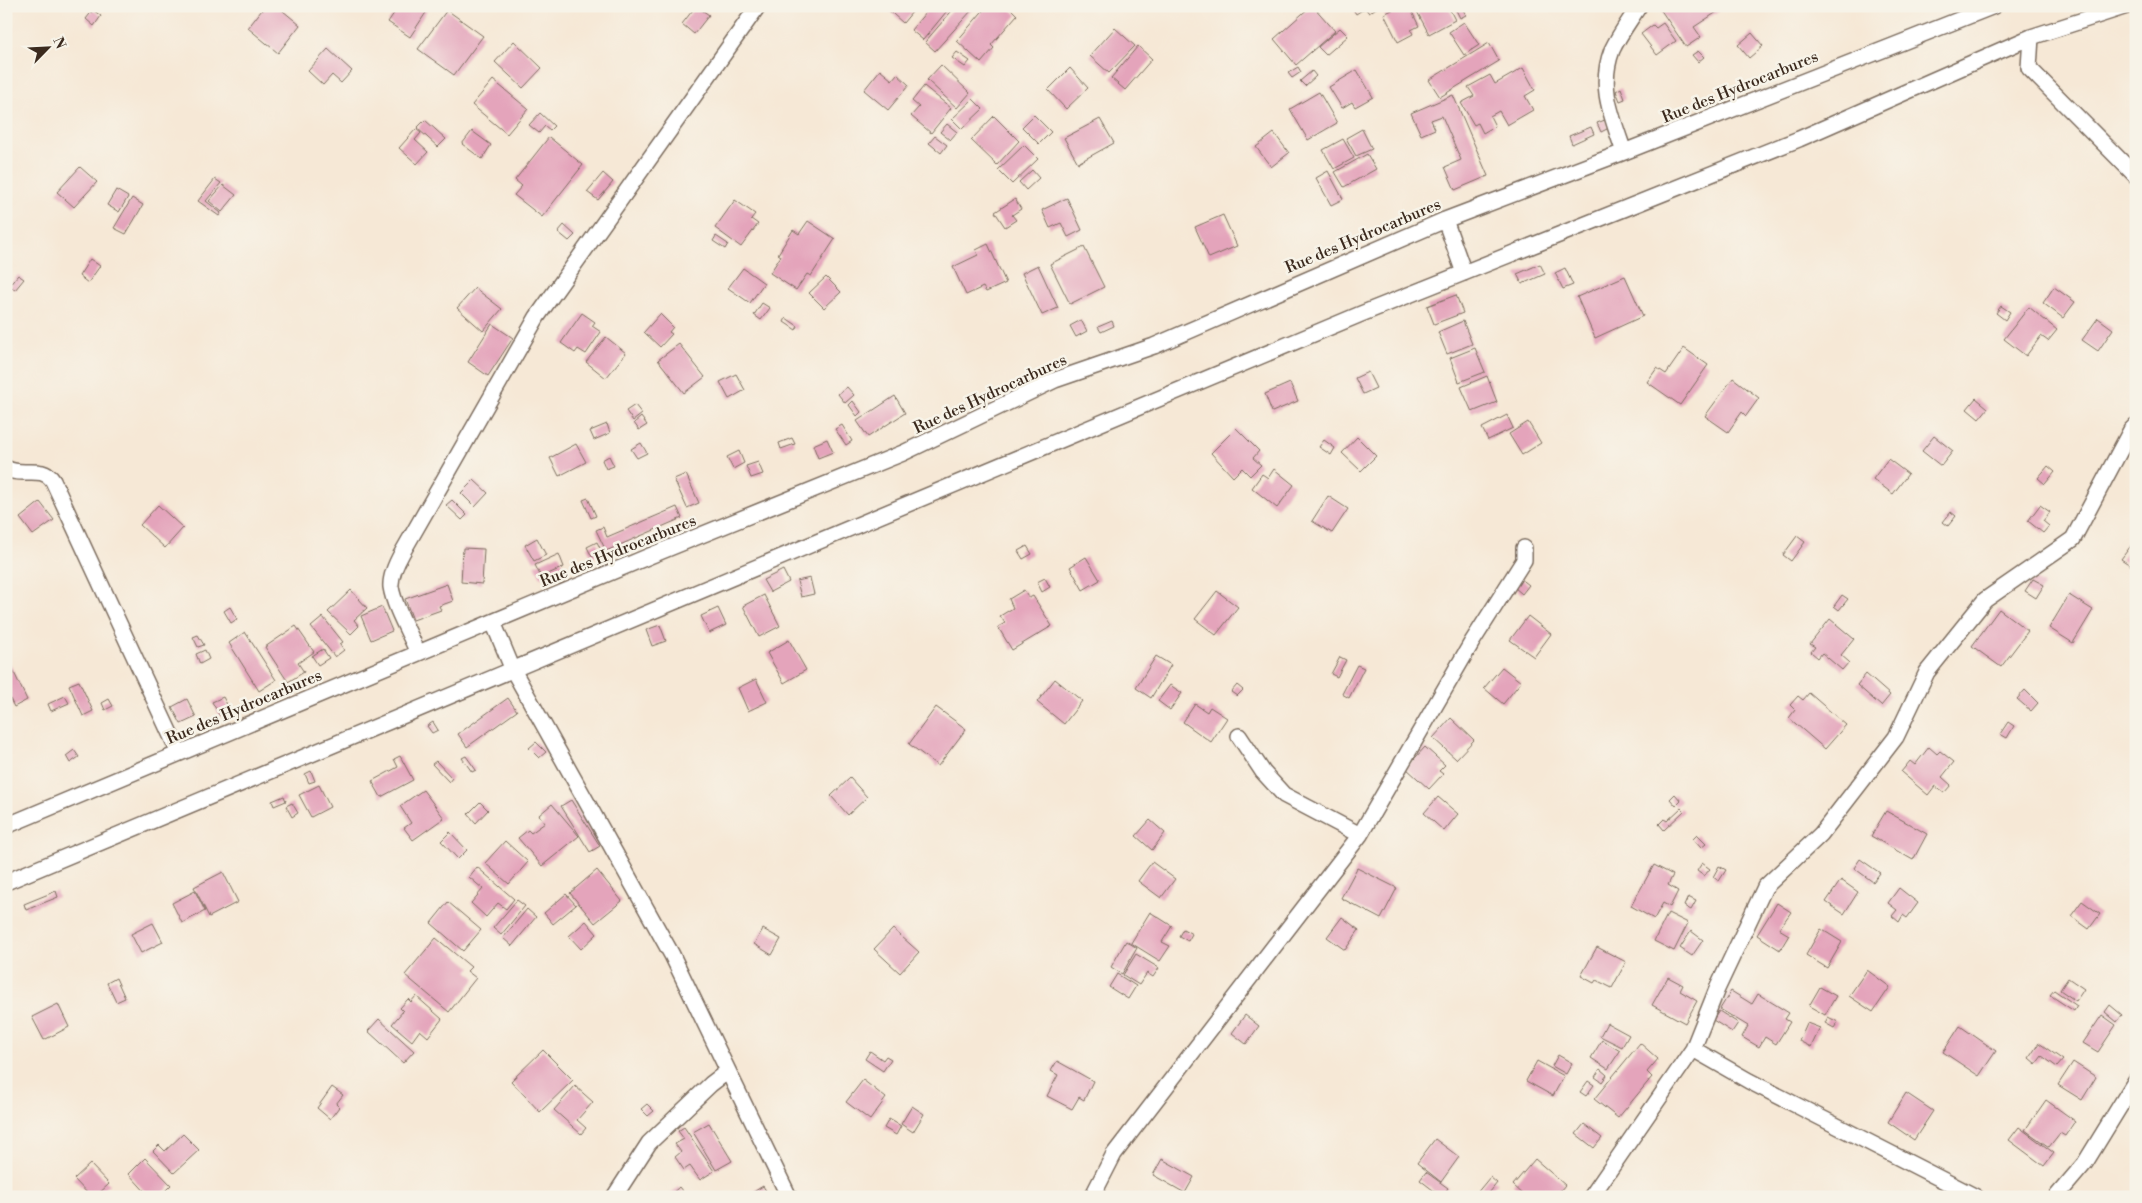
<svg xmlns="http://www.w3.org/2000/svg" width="2142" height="1203" font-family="'Libre Bodoni',serif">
  <rect width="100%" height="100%" fill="#f7f3e8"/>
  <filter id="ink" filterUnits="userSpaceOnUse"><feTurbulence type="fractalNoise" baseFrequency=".02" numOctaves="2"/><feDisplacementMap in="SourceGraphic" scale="10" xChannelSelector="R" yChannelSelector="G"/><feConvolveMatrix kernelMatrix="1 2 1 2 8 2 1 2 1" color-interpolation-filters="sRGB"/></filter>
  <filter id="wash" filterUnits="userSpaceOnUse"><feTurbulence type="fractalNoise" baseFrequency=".0096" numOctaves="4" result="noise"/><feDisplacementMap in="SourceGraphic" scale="20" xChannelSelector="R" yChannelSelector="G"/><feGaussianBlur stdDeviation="1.12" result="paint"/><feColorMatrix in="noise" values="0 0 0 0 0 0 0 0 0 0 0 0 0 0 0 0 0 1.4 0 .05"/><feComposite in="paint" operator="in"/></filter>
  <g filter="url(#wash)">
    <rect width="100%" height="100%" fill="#f6e8d6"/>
    <g id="blocks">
      <path fill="#e4a4bb" d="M265,6h12l23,19 -22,28 -30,-25z
        M399,6h21l7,5 -17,26 -22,-15z
        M696,6l13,9 -15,19 -12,-10z
        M884,6h33l-14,17z
        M931,6h20l-28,34 -12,-10z
        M956,6h12l4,4 -37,41 -10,-9z
        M987,6h21l9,9 -26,30 3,3 -13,15 -24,-22z
        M1311,6h2l22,25 -39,34 -22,-26z
        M1351,6h28l-10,7 -4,-5 -9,6z
        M1400,6h9l10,20 -8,4 2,4 -15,8 -14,-28z
        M1414,6h34l7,14 -26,14z
        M1454,6h7l5,9 -6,3z
        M1658,6h60l2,4 -26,17 7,10 -15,10z
        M93,10l8,6 -7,10 -8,-7z
        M447,10l36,26 -29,39 -36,-26z
        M1464,22l15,23 -15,10 -15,-23z
        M1663,23l13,18 -19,14 -16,-21 12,-9 3,3z
        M1115,28l20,18 -26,27 -19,-17z
        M1340,28l8,8 -22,19 -8,-8z
        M1752,33l11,13 -14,12 -11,-13z
        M514,41l28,27 -19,20 -28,-26z
        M1489,43l10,18 -59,36 -11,-17z
        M1138,46l14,13 -27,31 -14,-12z
        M328,49l24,22 -11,12 -9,-8 -9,10 -15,-14z
        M1698,51l6,6 -6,5 -6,-7z
        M957,52l13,9 -5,6 -13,-9z
        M941,65l29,28 -13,15 -30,-28z
        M1298,67l3,5 -9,6 -4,-5z
        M1070,68l18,20 -22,21 -18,-19z
        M1523,68l12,22 -10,6 8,14 -26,15 -8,-14 -9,5 5,10 -12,7 -5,-10 -4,2 -13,-22 13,-7 -6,-9 22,-12 5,9z
        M880,70l12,10 5,-6 12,11 -21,25 -24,-20z
        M1357,70l16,27 -18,10 -3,-5 -10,6 -13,-21z
        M1312,71l4,5 -11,10 -5,-5z
        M493,80l35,29 -21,25 -35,-29z
        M924,86l27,22 -20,25 -20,-17 8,-9 -7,-6z
        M1621,88l4,11 -5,2 -4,-10z
        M1319,92l18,31 -29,17 -18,-31z
        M1453,95l35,81 -33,14 -10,-23 16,-7 -19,-44 -11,4 4,9 -14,6 -10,-22z
        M973,99l10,10 -21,20 -10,-10z
        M540,113l14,13 -4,4 -5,-4 -6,7 -10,-8z
        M1034,115l17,17 -12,12 -17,-17z
        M994,116l25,25 -22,24 -26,-25z
        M1100,119l14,24 -36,20 -14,-25z
        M425,120l21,19 -8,8 -21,-19z
        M1605,120l4,8 -8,4 -4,-9z
        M947,124l10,8 -7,8 -10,-8z
        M1591,127l3,7 -22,10 -3,-8z
        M416,129l5,4 -6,7 13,12 -11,12 -18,-16z
        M1362,129l10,20 -16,7 -10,-18z
        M472,131l19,14 -9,14 -20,-15z
        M1274,133l15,20 -18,14 -15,-20z
        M935,136l12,9 -6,8 -12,-10z
        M549,137l34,28 -41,52 -28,-22 8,-9 -7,-6z
        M1343,139l11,19 -20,11 -11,-19z
        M1024,145l14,14 -26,25 -14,-14z
        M1367,154l9,15 -32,18 -9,-15z
        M80,167l17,15 -23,25 -17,-15z
        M1032,170l7,8 -13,12 -7,-8z
        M1328,171l15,28 -12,6 -15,-27z
        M603,173l10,9 -15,18 -11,-8z
        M215,179l6,4 -15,18 15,12 -2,3 -21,-15z
        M223,185l13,10 -14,17 -13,-11z
        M116,190l12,7 -9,15 -12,-7z
        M132,198l11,7 -17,29 -12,-6z
        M1067,198l15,32 -14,7 -7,-14 -11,5 -8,-18z
        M1015,199l6,10 -9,6 4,5 -11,7 -10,-15z
        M735,200l20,14 -4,5 7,5 -17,23 -26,-19z
        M1223,215l14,31 -28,12 -14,-31z
        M808,221l27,18 -24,37 -4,-2 -11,16 -26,-17 11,-17 -3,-2 15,-24 6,4z
        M564,225l11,10 -6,6 -11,-9z
        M716,236l12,8 -3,5 -12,-8z
        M988,244l18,39 -20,9 -3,-5 -17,8 -13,-28 25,-12 -2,-5z
        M1084,247l20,40 -34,17 -20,-40z
        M90,259l10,7 -12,17 -9,-7z
        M1540,264l5,10 -23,10 -5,-10z
        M1038,265l20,43 -16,7 -20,-42z
        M743,268l21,15 -14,20 -22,-15z
        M1565,268l8,17 -10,4 -8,-16z
        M18,275l6,4 -9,11 -6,-4z
        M1625,276l18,40 -48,22 -18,-41z
        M826,277l15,15 -17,16 -15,-15z
        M2054,287l21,15 -12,16 -20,-15z
        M475,288l27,21 -19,22 -26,-23z
        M1456,295l7,18 -29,11 -7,-18z
        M762,303l8,5 -9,12 -7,-5z
        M2001,306l9,6 -5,8 -9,-7z
        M2029,307l28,23 -9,11 -7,-5 -15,20 -22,-17z
        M582,313l13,9 -3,4 9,6 -15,22 -8,-5 -3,4 -14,-10z
        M660,314l13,13 -4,5 3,2 -12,13 -16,-15z
        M786,318l12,8 -2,4 -12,-8z
        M2098,318l15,11 -15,22 -16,-11z
        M1081,320l6,11 -11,6 -6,-11z
        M1112,321l2,5 -13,6 -3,-5z
        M1463,321l9,23 -25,10 -9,-22z
        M492,324l21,14 -25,38 -20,-14z
        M606,337l20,16 -20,25 -20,-16z
        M679,344l26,33 -21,16 -26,-33z
        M1475,348l10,24 -26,10 -9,-24z
        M1684,348l24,17 -28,40 -33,-23 10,-14 9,6z
        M1368,372l8,16 -13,6 -8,-16z
        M736,374l9,16 -16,9 -9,-17z
        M1487,376l10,26 -25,10 -11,-25z
        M1733,378l26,20 -13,18 -4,-4 -14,20 -23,-16z
        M1290,383l8,18 -26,11 -7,-18z
        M847,387l7,8 -9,8 -7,-9z
        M895,396l10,17 -37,24 -11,-16z
        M1976,398l12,10 -9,11 -12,-10z
        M853,401l8,11 -4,4 -8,-11z
        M635,405l7,9 -9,7 -7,-10z
        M1507,415l6,13 -25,12 -6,-12z
        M641,417l6,8 -8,5 -5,-7z
        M1528,422l13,21 -19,12 -13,-21z
        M607,424l3,9 -16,7 -4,-9z
        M842,425l10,16 -6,4 -11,-16z
        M1236,428l23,23 -6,7 8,7 -11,11 -8,-8 -9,9 -22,-24z
        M1934,436l19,15 -12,15 -19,-15z
        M1357,437l19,19 -15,15 -19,-18z
        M792,438l3,6 -14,5 -2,-6z
        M827,439l6,13 -15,6 -5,-13z
        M1324,440l11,8 -4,7 -12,-8z
        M641,443l6,10 -10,5 -6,-9z
        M576,444l10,18 -27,14 -9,-18z
        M739,451l5,12 -11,6 -6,-12z
        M609,456l5,10 -8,3 -4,-9z
        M1888,459l20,15 -15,20 -20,-15z
        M758,462l5,12 -12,4 -5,-12z
        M2048,466l7,6 -10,12 -7,-6z
        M1274,469l20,16 -17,23 -25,-20 10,-14 6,4z
        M686,474l13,29 -12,5 -13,-29z
        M474,480l14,13 -13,14 -14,-14z
        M1328,496l20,13 -16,24 -20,-12z
        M588,498l8,18 -5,2 -8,-18z
        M452,500l15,15 -5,5 -16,-15z
        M40,502l14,18 -21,15 -13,-17z
        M158,505l25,23 -18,20 -25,-23z
        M2040,505l10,7 -7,9 6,5 -6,7 -15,-12z
        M677,507l5,11 -76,33 -10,-21 7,-3 4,10z
        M1951,512l5,4 -8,10 -5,-4z
        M1797,536l8,6 -14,19 -8,-6z
        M537,538l9,17 -12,6 -9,-16z
        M597,542l5,10 -10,5 -5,-10z
        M2133,543l3,2v24l-15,-10z
        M1027,546l5,8 -9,5 -5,-8z
        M463,548l21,1 -2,35 -21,-2z
        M559,554l5,13 -23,10 -6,-12z
        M1086,557l14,23 -17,10 -13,-23z
        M783,570l6,12 -19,10 -7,-12z
        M810,578l4,16 -13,3 -4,-16z
        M1045,578l5,9 -8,5 -5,-10z
        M1520,578l9,7 -7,9 -8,-7z
        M2033,579l11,6 -8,13 -11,-7z
        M447,584l6,17 -14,5 2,4 -28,10 -8,-21z
        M351,590l16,18 -13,12 5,6 -8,8 -23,-22z
        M1024,590l5,8 4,-2 19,30 -40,24 -14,-23 7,-4 -5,-7 13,-8 -4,-9z
        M1217,591l21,16 -22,28 -21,-16z
        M764,595l16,31 -21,11 -16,-31z
        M1842,595l6,4 -9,11 -5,-4z
        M2069,595l24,15 -20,33 -24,-15z
        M230,607l7,12 -6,4 -7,-12z
        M382,607l10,24 -21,9 -10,-24z
        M718,608l8,17 -17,8 -8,-17z
        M1999,609l29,22 -27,36 -29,-21z
        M1528,616l23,18 -17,23 -24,-17z
        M323,617l20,25 -3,2 4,6 -9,7 -24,-30z
        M1830,619l24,20 -13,16 8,7 -7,8 -20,-17 -4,5 -7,-6 4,-5 -5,-3z
        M660,625l6,16 -14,5 -6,-16z
        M296,626l18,26 -16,11 6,9 -16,10 -23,-35z
        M245,632l31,48 -17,11 -30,-48z
        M198,635l6,10 -6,2 -5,-10z
        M789,640l17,30 -22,13 -17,-30z
        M323,649l6,9 -11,7 -6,-9z
        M205,650l4,9 -9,5 -4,-10z
        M1156,656l15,9 -20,33 -15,-10z
        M1340,657l6,3 -9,17 -6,-3z
        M10,664l17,36 -13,7 -8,-16v-25z
        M1357,665l7,3 -15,30 -7,-4z
        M1502,667l19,15 -18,22 -19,-16z
        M1866,674l24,21 -9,11 -24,-21z
        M756,679l11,23 -19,9 -10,-23z
        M1055,679l27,22 -18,23 -27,-22z
        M79,681l14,30 -10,5 -14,-31z
        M1170,685l12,8 -12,17 -12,-9z
        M1237,685l6,5 -6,6 -6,-4z
        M2025,690l13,13 -7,8 -14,-12z
        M1809,693l37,32 -21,24 -36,-31 6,-8 -5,-5 8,-9 5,4z
        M65,696l4,7 -18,8 -3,-7z
        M223,697l7,13 -10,6 -8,-14z
        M508,698l9,13 -50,36 -9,-13z
        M109,699l4,7 -8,4 -3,-7z
        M187,699l9,18 -15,7 -9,-17z
        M1195,704l12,8 3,-5 17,11 -16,24 -28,-20z
        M936,707l30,22 -28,37 -29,-22z
        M1451,718l23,22 -18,19 -23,-21z
        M433,722l5,8 -6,3 -5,-7z
        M2008,722l6,4 -7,12 -7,-4z
        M536,742l10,10 -7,6 -10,-10z
        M1425,747l20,18 -6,6 4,3 -14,15 -23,-21z
        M1929,747l8,7 3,-3 14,11 -12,15 9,8 -7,8 -9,-7 -7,9 -27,-23 9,-11 5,4z
        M74,750l5,7 -9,6 -4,-7z
        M400,756l13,24 -32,17 -9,-16 26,-14 -4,-8z
        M466,756l10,14 -4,2 -10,-14z
        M436,761l16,17 -3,4 -17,-18z
        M311,771l4,10 -6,2 -4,-9z
        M850,778l17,19 -19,18 -17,-19z
        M319,785l11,22 -19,10 -12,-22z
        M423,790l21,28 -31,22 -9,-12 7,-5 -11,-17z
        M1675,794l6,7 -5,5 -6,-7z
        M284,796l2,5 -12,5 -2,-5z
        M1438,797l20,17 -14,17 -20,-18z
        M571,800l29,46 -10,6 -29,-46z
        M480,802l8,8 -12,13 -8,-9z
        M292,803l6,10 -6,4 -6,-11z
        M552,804l27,32 -37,30 -24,-28 10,-8 3,3 14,-10 -6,-8z
        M1681,808l3,3 -20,19 -5,-6 5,-5 3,2z
        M1886,811l41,23 -14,26 -42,-24z
        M1150,820l15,13 -13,17 -16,-14z
        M450,832l17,18 -9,9 -17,-18z
        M1697,835l9,9 -5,4 -8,-9z
        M505,841l23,21 -19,22 -24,-21z
        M1860,859l20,14 -7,9 -19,-14z
        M1152,862l23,17 -14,19 -23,-17z
        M1702,863l8,6 -6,7 -7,-5z
        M1654,865l19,10 -5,10 10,6 -8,16 -7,-4 -9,16 -23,-13z
        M1719,866l7,4 -7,11 -6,-4z
        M477,867l37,32 -8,10 -8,-6 -12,14 -15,-14 12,-14 -14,-12z
        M1357,868l40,20 -16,31 -40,-21z
        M597,870l25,31 -27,22 -25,-30z
        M223,872l15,30 -29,15 -15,-30z
        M1841,880l17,12 -14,22 -18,-12z
        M1899,888l19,15 -11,15 -4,-3 -4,7 -7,-6 5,-6 -9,-7z
        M56,891l2,6 -32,13 -2,-6z
        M195,891l10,20 -23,12 -10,-20z
        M566,894l10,11 -23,19 -9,-11z
        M1688,897l8,4 -5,9 -7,-4z
        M517,900l8,6 -24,29 -8,-7z
        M2082,901l18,13 -11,15 -18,-13z
        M448,902l33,28 -18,21 -32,-28z
        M1777,903l14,9 -12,17 10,6 -9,15 -23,-15z
        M527,909l9,8 -24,29 -9,-8z
        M1150,912l22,14 -10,16 8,4 -10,15 -29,-18z
        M1668,913l20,10 -14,28 -20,-10z
        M1342,917l17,13 -14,20 -18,-13z
        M586,921l11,13 -16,15 -12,-13z
        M153,923l10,19 -22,11 -10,-19z
        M763,929l18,10 -9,16 -18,-11z
        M893,929l26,23 -19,21 -26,-24z
        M1183,929l9,5 -4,7 -9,-5z
        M1821,929l21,13 -15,26 -21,-13z
        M1691,931l12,9 -11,16 -12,-8z
        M436,938l35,29 -4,4 9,7 -27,34 -44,-37z
        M1126,941l11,7 -15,26 -11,-7z
        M1597,947l29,15 -14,26 -16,-8 -2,3 -13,-7z
        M1136,954l23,14 -6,9 -6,-4 -8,12 -16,-10z
        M1867,970l23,17 -17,25 -24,-16z
        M1117,974l19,12 -8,13 -19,-12z
        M1668,977l15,8 -3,6 17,10 -12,22 -33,-18z
        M116,978l9,20 -9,4 -9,-19z
        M2068,978l16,11 -8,12 -16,-11z
        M1820,987l16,9 -11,19 -16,-9z
        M2054,990l23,16 -3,5 -24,-16z
        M1731,991l21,13 6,-10 31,19 -4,6 5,3 -14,22 -11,-7 -6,10 -17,-10 6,-11 -28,-17z
        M416,996l26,23 -14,18 -8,-7 -8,11 -20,-17 11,-13 -3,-3 8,-9 3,3z
        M58,1004l11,23 -25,13 -12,-23z
        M2110,1005l12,10 -5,7 -12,-10z
        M1719,1011l19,12 -6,9 -19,-12z
        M1245,1015l14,11 -13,18 -14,-11z
        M2102,1015l14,10 -18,27 -15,-9z
        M1828,1017l10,5 -4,6 -9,-5z
        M379,1019l35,32 -11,12 -35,-32z
        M1607,1023l22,12 -7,12 -22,-11z
        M1807,1023l13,5 -9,19 -12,-6z
        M1960,1026l36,25 -17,25 -36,-24z
        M1602,1040l18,11 -12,18 -17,-11z
        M1640,1043l18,16 -11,13 5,5 -34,41 -24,-19z
        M2039,1043l24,17 -6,7 -15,-11 -6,8 -7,-6z
        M543,1050l30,30 -33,32 -29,-31z
        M870,1051l13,9 3,-4 5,3 -8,12 -18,-12z
        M1558,1055l14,8 -6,11 -14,-8z
        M1057,1061l36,20 -9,19 -5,-3 -7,12 -25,-13 11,-21 -7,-4z
        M1537,1061l27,15 -11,20 -27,-15z
        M2073,1062l23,15 -14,23 -24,-15z
        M1600,1069l7,6 -5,7 -7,-5z
        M863,1080l23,18 -16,22 -24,-18z
        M1588,1081l6,4 -8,11 -6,-4z
        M575,1086l18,16 -16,18 9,8 -5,6 -27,-24z
        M332,1087l11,8 -7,9 3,3 -9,12 -13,-11z
        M1906,1093l27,18 -19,29 -26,-18z
        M2046,1100l29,21 -10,15 -5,-3 -11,14 -24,-17z
        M647,1104l7,7 -6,5 -7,-7z
        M912,1106l12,8 -11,18 -12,-8z
        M889,1119l12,7 -5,9 -12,-7z
        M709,1123l23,38 -16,9 -23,-38z
        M1584,1124l18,14 -8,10 -18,-14z
        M684,1127l30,44 -14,9 -10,-14 -6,4 -9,-13 6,-5 -6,-8 9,-5 -6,-8z
        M2019,1127l35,26 -10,13 -35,-26z
        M183,1134l16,16 -25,23 -21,-22 6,-6 6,6z
        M1435,1139l24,18 -18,25 -24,-19z
        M145,1158l26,27 -12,12h-9l-21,-23z
        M1162,1159l32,18 -9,16 -32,-18z
        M1535,1159l30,26 -5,6 5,5 -1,1h-38l-13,-12z
        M90,1164l19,20 -14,13h-4l-17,-18z
        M1426,1172l22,16 -6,9 -22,-17z
        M1490,1177l7,6 -11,14h-6l-4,-3z
        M763,1186l7,11h-23l8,-6z
        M679,1187l8,10h-19z"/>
    </g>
  </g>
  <g filter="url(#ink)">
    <use href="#blocks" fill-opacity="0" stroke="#7c6c5e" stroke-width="1"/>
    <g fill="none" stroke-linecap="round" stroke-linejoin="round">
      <defs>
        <path id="street" d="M2031,37l-2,31 107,108
          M1624,152c-12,-36 -26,-65 -12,-102 7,-15 18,-30 27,-44
          M1445,220l19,53
          M6,468c15,10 36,-4 47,13l126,272
          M493,622l20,48 159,285 117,242
          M418,653c-8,-19 -24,-46 -27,-66 -1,-11 6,-25 11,-34l135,-236 221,-311
          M1239,736l24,36 21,23 76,40
          M6,826l646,-271 251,-102 152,-73 99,-34 291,-126 179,-68 370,-146
          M6,882l1355,-568 438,-175 232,-102 96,-31
          M1693,1049l56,32 227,116
          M614,1197l35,-54 62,-59 17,-13
          M1092,1197l22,-43 246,-319 112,-193 52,-82v-12
          M1591,1197l102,-148 24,-60 48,-102 56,-53 75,-97 31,-65 58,-72 88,-61 58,-109 5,-5
          M2056,1197l29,-34 51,-83"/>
      </defs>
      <use href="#street" stroke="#7c6c5e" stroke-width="18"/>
      <use href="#street" stroke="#fff" stroke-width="15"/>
    </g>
  </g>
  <g text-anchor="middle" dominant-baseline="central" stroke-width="5" stroke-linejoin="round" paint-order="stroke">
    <g font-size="16" fill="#3b2a1e" stroke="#f7f3e8">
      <text transform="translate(1740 87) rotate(-22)">Rue des Hydrocarbures</text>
      <text transform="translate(1363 236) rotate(-23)">Rue des Hydrocarbures</text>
      <text transform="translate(990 394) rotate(-25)">Rue des Hydrocarbures</text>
      <text transform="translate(618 551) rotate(-22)">Rue des Hydrocarbures</text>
      <text transform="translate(244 707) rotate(-23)">Rue des Hydrocarbures</text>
    </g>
  </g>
  <rect width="2142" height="1203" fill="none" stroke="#f7f3e8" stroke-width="25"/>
  <g transform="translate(48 48) rotate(66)" stroke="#f7f3e8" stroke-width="4" paint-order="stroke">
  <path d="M0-4L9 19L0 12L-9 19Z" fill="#3b2a1e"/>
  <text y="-8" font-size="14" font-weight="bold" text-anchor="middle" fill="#3b2a1e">N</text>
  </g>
</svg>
